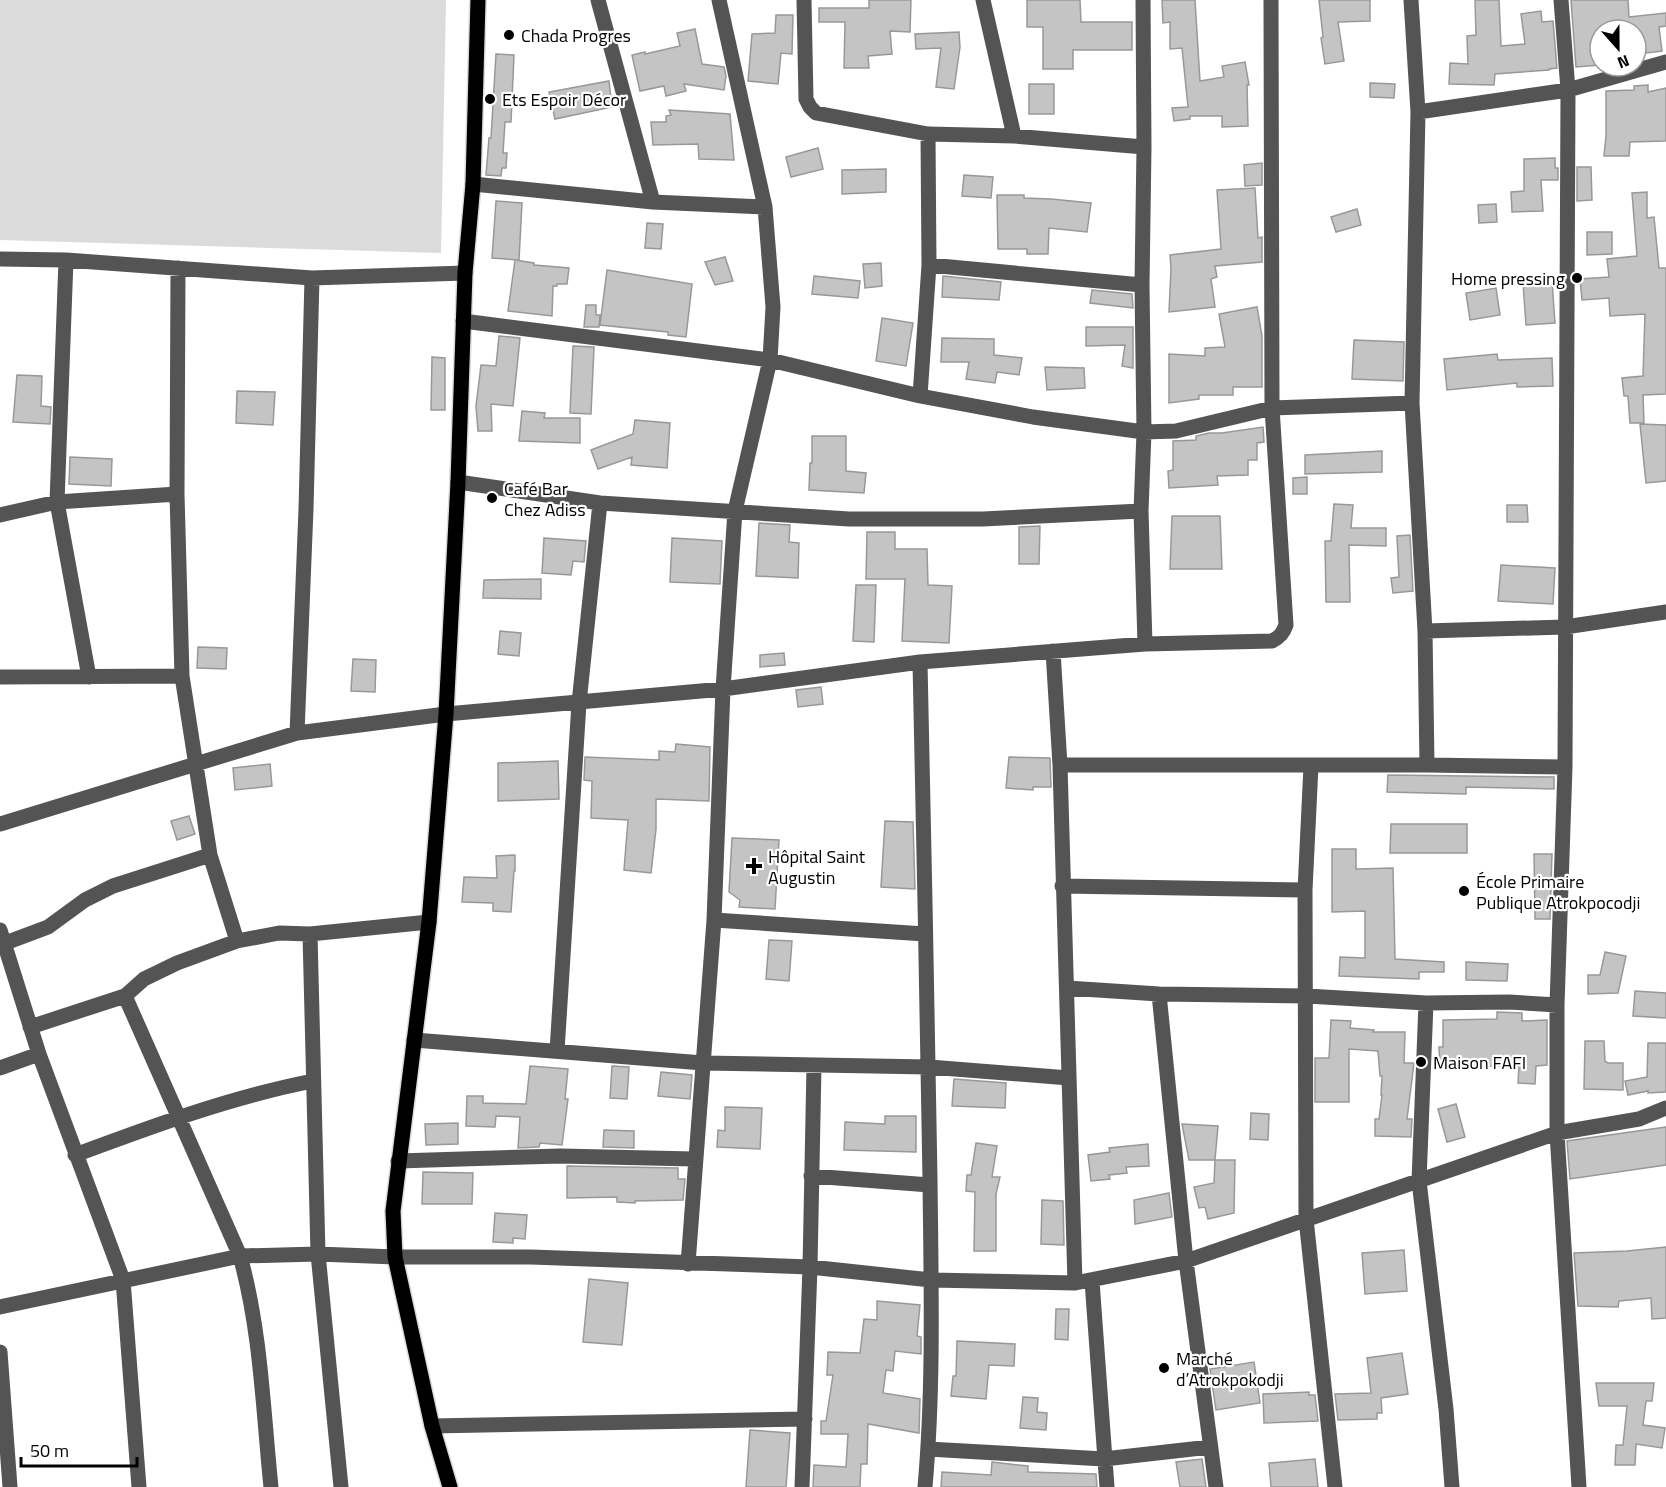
<svg xmlns="http://www.w3.org/2000/svg" width="1666" height="1487" font-family="'Titillium Web',sans-serif">
  <rect width="100%" height="100%" fill="#fff"/>
  <path fill="#dbdbdb" d="M0,0h446l-5,253 -441,-13z"/>
  <path fill="#c4c4c4" stroke="#989898" stroke-width="1.5" d="M869,0h42l-1,32 -20,-1 2,23 -24,2 1,12h-25l1,-46h-26v-14h50z
    M1027,0h53l1,22h51v28h-59v19h-30v-42h-16z
    M1162,0h33l5,81 24,-4 -2,-11 23,-4 4,23h-2l1,41 -26,1v-11h-32v3l-16,2 -2,-13 16,-1 -6,-59 -12,1v-27l-7,1z
    M1319,0h51v21l-32,1 6,39 -19,3 -4,-26 2,-1z
    M1475,0h24l2,46 24,-2 -4,-30 20,-3 1,11 11,-1 4,47 -8,1v1l-54,4 -1,11 -45,-1 1,-21 18,1 -1,-28 9,-1z
    M1571,0h57l1,17 37,-4v13l-7,1 3,24 -24,3 -2,-24h-36v35l-24,2z
    M776,15h17l-1,39 -11,-1 -3,31 -30,-3 4,-47 23,-1z
    M695,29l7,35 22,3 2,9 -2,14 -40,-6 2,7 -20,5 -2,-10 -24,5 -8,-36 13,-3v2l35,-8 -3,-13z
    M959,32l1,15 -6,42 -18,-2 5,-39 -25,1 -1,-15z
    M496,54l18,1 -3,67h-6l-2,31h4l-1,15h-4l-1,8 -15,-1 3,-37h2z
    M609,81l3,26 -57,12 -6,-27z
    M1370,83l25,1 -1,14 -24,-1z
    M1029,84h25v30h-25z
    M1648,85v7l18,-4v53l-36,1 -1,14h-25l2,-20v-45l28,-1v-4z
    M669,110l61,4 4,46 -35,-1 -1,-15 -45,1 -2,-23h15v-6l5,-1z
    M818,148l5,21 -32,8 -5,-20z
    M1555,158v10h3v12h-17l2,31 -31,1 -1,-20 13,-1v-32z
    M1262,163v22l-17,1 -1,-21z
    M1577,167h14l1,33 -15,1z
    M886,169v23l-44,2v-24z
    M964,175l29,2 -2,21 -29,-2z
    M1255,188l3,50 4,-1v25l-47,4 2,11 -6,2 4,28 -46,5 2,-43 -1,-14 51,-6 -4,-59z
    M1647,192v26l7,-1 5,51h7v126l-23,1 1,28h-14l-2,-27h-4l-2,-18 21,-2 2,-62 -35,2 -1,-18 -27,2 -2,-21 29,-2 -2,-18 30,-3 -5,-63z
    M997,195h27v3l27,1 40,4 -4,29 -38,-4 -1,26h-21v-5h-29z
    M496,201l26,2 -3,57 -27,-2z
    M1496,204l1,18 -18,1 -1,-18z
    M1357,209l4,16 -25,7 -5,-15z
    M647,223l16,1 -2,25 -16,-1z
    M1587,232h25v22l-25,1z
    M725,257l8,24 -18,4 -10,-23z
    M515,260l19,3v2l35,3 -2,16h-10v2h-4l-1,30 -44,-5z
    M881,263l1,23 -17,2 -2,-24z
    M607,270l85,14 -6,53 -18,-2v-3l-68,-7z
    M814,276l46,5 -2,17 -46,-4z
    M943,276l58,6 -2,18 -57,-3z
    M1552,281l3,42 -29,2 -3,-42z
    M1496,288l4,27 -30,5 -4,-27z
    M1092,290l40,4 1,14 -43,-5z
    M586,305h10v10h4l-1,12h-15z
    M1257,307l5,29v51h-29v8h-34v4l-30,4v-49l36,2v-8l20,-1 -6,-33z
    M882,318l31,5 -7,43 -30,-5z
    M1086,327h47v41l-11,-2 3,-21 -39,1z
    M499,336l21,2 -7,68 -22,-2 1,27h-14l-2,-25 5,-41 15,1z
    M942,338l52,1v16l28,3 -3,17 -22,-3 -2,11 -29,-4 3,-17h-28z
    M1354,340l50,2 -1,39 -51,-2z
    M573,346l21,1 -3,67 -21,-1z
    M1497,354l1,6 54,-2 1,28 -36,1v-4l-70,7 -3,-31z
    M432,357l13,1v52h-14z
    M1045,367l39,1 1,20 -38,2z
    M17,375l25,1 -1,30 10,1 -1,17 -37,-2z
    M237,391l38,1 -2,33 -37,-2z
    M522,411l23,2 -1,5h36v25l-61,-2z
    M635,420l35,3 -3,45 -36,-3 1,-8 -34,12 -7,-19 42,-16z
    M1640,424l26,1v56l-20,2z
    M1263,427l1,15 -7,1v17h-9v15l-31,1 1,9 -49,3 -1,-17 5,-1v-29l23,-1v-4l13,-3h13z
    M812,436h34v35l20,2 -2,20 -55,-3 1,-27h2z
    M1382,451v21l-77,2v-19z
    M70,457l42,2 -1,27 -42,-2z
    M1307,477v17h-14v-16z
    M1334,504l19,1 -2,23h35v18l-37,-1 1,57h-24l-1,-61h6z
    M1507,505h20l1,17h-21z
    M1172,516h48l2,53h-52z
    M759,523l31,2 -1,17 10,1 -1,35 -42,-2z
    M1040,526l-1,38h-20v-37z
    M867,532h28v17h32l1,36 24,1 -3,57 -47,-2 3,-62h-39z
    M1410,535l3,56 -20,2 -2,-15 8,-1 -2,-41z
    M544,538l42,3 -2,21 -11,-1 -2,14 -29,-2z
    M672,538l50,3 -2,43 -50,-2z
    M1501,565l54,3 -2,36 -55,-3z
    M541,579v20l-58,-1 1,-18z
    M856,585h20l-2,57 -21,-1z
    M500,631l21,2 -2,23 -21,-2z
    M198,647l29,1 -1,21 -29,-1z
    M784,653l1,12 -25,2v-12z
    M353,659l23,1 -1,32 -24,-1z
    M821,687l2,17 -25,3 -2,-17z
    M676,744l34,3 -1,54 -53,-2v30l-5,44 -27,-3 4,-50 -37,-2 1,-37 -8,-1 1,-23 74,3v-9l16,1z
    M1009,757l41,1 1,29h-18v3l-27,-2z
    M558,761l1,38 -61,2v-38z
    M270,764l2,22 -37,4 -2,-22z
    M1388,775l166,2v12l-88,-2v7l-79,-2z
    M189,816l6,18 -18,6 -6,-19z
    M885,821l28,1 2,67 -34,-2z
    M1391,824h76v29h-77z
    M732,838l47,2 -4,69 -36,-2 1,-7 -11,-8z
    M1332,849h24v20l37,-1 2,91 49,3v10h-25v7l-80,-3 1,-19 25,1v-47l-33,1z
    M1534,854h18l-2,65h-15z
    M515,855v16h-1l-3,41 -18,-1v-8l-31,-1 2,-25 33,1 -1,-22z
    M769,940l23,1 -3,40 -23,-2z
    M1605,952l21,4 -8,37 -30,1v-19h12z
    M1466,962l42,2 -1,17 -41,-1z
    M1635,991l31,2v25l-33,-2z
    M1497,1012l25,1v8l25,-1v45l-11,1 -1,18 -17,-1 1,-17h-79l-1,-19h4v-27l54,-1z
    M1331,1020l20,1 -1,7 24,2 -1,2h32l-1,31h10l-7,56h5l-1,18 -36,-1v-17h4l3,-24h-1l1,-19h-2l-2,-25 -29,-2v53h-34v-44h14z
    M1585,1041h19l1,20 3,2h15v27l-39,-1z
    M1648,1043h18v49l-18,1v-2l-20,4 -3,-14 22,-4z
    M530,1066l38,3 -3,30h3l-6,46 -22,-2 -1,4 -21,1 2,-31 -24,-1 -1,11 -29,-1 1,-30h16v7l43,1z
    M612,1066l17,1 -2,32 -17,-1z
    M661,1072l31,3 -2,24 -32,-3z
    M954,1079l52,4 -1,25 -53,-2z
    M1456,1104l9,33 -18,5 -9,-33z
    M725,1107l37,1 -2,41 -43,-2 1,-17 7,1z
    M1251,1113l18,1 -1,26 -18,-1z
    M885,1116h31v36l-72,-2 1,-28 40,2z
    M458,1123v21l-32,1 -1,-21z
    M1182,1124l36,2 -3,34h-26z
    M1666,1127v38l-96,14 -3,-38z
    M604,1130l30,1v17l-31,-1z
    M976,1143l21,3 -5,31h8l-4,17v57h-22l1,-59 -9,-1 1,-16h4z
    M1148,1144l1,22 -23,1 1,6 -18,2 1,4 -19,2 -3,-26 22,-3 -1,-4z
    M1215,1160h20l-1,53 -26,6 -3,-12 -6,1 -5,-21 20,-4z
    M567,1166l111,2v11h7l-2,21 -48,1v2l-18,-1v-5l-50,1z
    M423,1172l50,1 -1,31h-50z
    M1169,1193l3,24 -37,7 -1,-24z
    M1042,1200l21,1 1,44 -23,-1z
    M495,1213l32,2 -2,24 -12,-1v5l-20,-1z
    M1666,1247v71l-14,1 -1,-21 -32,3 -1,6 -40,-1 -4,-53 53,-2z
    M1404,1250l3,41 -42,3 -3,-41z
    M589,1279l39,4 -6,62 -39,-3z
    M877,1301l43,4 -3,31 4,1v17l-26,-3 -2,20 -7,-1 -3,23 37,6 -1,34 -51,-9 -1,40h-6l-1,23h-47l1,-22 32,2 2,-33h-27v-13h5l7,-46h-6l1,-23 32,1 4,-34 13,1z
    M1056,1309h13l-1,31 -13,-1z
    M957,1341l58,3 -1,22 -25,-1 -3,34 -35,-3 2,-20h3z
    M1402,1353l6,41 -27,4 1,15h-5v6l-39,1 -3,-26 36,-1 -4,-35z
    M1254,1362l6,41 -44,7 -6,-41z
    M1596,1383h58l-2,18h-6l-3,24 22,3 -3,20 -26,-4 -1,21h-20l1,-20h7l4,-39h-28z
    M1309,1392v3h6l3,26 -54,2 -1,-29z
    M1023,1397l15,1 -1,14 10,1 -1,17 -26,-2z
    M750,1430l40,3 -4,54h-40z
    M1202,1459l4,28h-26l-4,-25z
    M1315,1459l3,28h-47l-2,-24z
    M992,1462l36,4v6l68,2 1,13h-156l1,-15 49,3z"/>
  <g fill="none" stroke-linecap="round" stroke-linejoin="round">
    <defs>
      <path id="major" d="M450,1487l-18,-61 -37,-169 -2,-46 36,-289 17,-208 12,-232 7,-209 8,-89 5,-184"/>
    </defs>
    <use href="#major" stroke="#dbdbdb" stroke-width="18"/>
    <path stroke="#545454" stroke-width="15" d="M598,0l55,202
      M804,0l2,99 4,8 6,6 112,21 86,2 130,11
      M983,0l31,136
      M1143,0l1,147 -2,138 2,147 -3,79 4,133
      M1411,0l7,112 -6,291 13,228 2,134
      M1561,0l7,90 -3,677 -8,238v128l22,354
      M1418,112l150,-22 98,-28
      M473,184l180,18 112,5
      M0,259l66,1 246,18 153,-5
      M66,260l-9,242 32,175
      M929,265l213,20
      M178,268l-1,226 5,182 28,179 27,86
      M463,321l307,39 150,36 113,21 111,15 32,-1 96,-23 140,-5
      M920,396l9,-131 -1,-131
      M458,482l142,21 249,16h134l158,-8
      M0,515l57,-13 120,-8
      M1425,631l140,-4 101,-15
      M1053,651l7,114 15,518
      M920,662c3,172 8,345 10,517 1,102 4,206 -5,308
      M0,677l182,-1
      M297,733l9,-224 6,-231
      M1060,765h367l138,2
      M1311,766l-6,124 1,329 29,268
      M0,824l297,-91 149,-19 277,-25 197,-27 225,-18 127,-3c8,-4 11,-8 14,-16l-14,-217 -1,-408
      M1062,886l243,4
      M714,920l211,14
      M0,930l39,124 84,226 16,207
      M310,934l8,320 23,233
      M0,945l48,-18 37,-27 28,-14 97,-31
      M1067,988l92,6 148,2 119,7 83,-1 48,3
      M1159,994l27,267 30,226
      M125,996l115,260c21,75 23,154 31,231
      M1426,1003l-7,178 27,228 6,78
      M30,1027l95,-31 19,-17 33,-16 60,-22 42,-8 31,1 119,-12
      M414,1040l289,23 226,4 140,11
      M557,1051l22,-348 21,-200
      M0,1068l39,-14
      M75,1155c78,-29 156,-58 238,-74
      M398,1161l162,-5 134,3
      M811,1176l119,9
      M688,1264l26,-344 9,-231 12,-178 35,-151 3,-53 -8,-100 -46,-207
      M1092,1281l15,206
      M0,1307l240,-51 78,-2 77,3h136l279,10 121,13 144,3 111,-22 371,-128 82,-14 27,-11
      M0,1352l10,135
      M432,1426l373,-7
      M928,1449l176,10 106,-12
      M802,1487l8,-220 4,-201"/>
    <use href="#major" stroke="#000" stroke-width="15"/>
  </g>
  <g fill="#000" stroke="#fff" stroke-width="2">
    <circle cx="509" cy="35" r="6"/>
    <circle cx="490" cy="99" r="6"/>
    <circle cx="1577" cy="278" r="6"/>
    <circle cx="492" cy="498" r="6"/>
    <path d="M751 857h6v6h6v6h-6v6h-6v-6h-6v-6h6z"/>
    <circle cx="1464" cy="891" r="6"/>
    <circle cx="1421" cy="1062" r="6"/>
    <circle cx="1164" cy="1368" r="6"/>
  </g>
  <g text-anchor="middle" dominant-baseline="central" stroke-width="4.5" stroke-linejoin="round" paint-order="stroke">
    <g font-size="18" fill="#000" stroke="#fff" text-anchor="start">
      <text x="521" y="35">Chada Progres</text>
      <text x="502" y="99">Ets Espoir Décor</text>
      <text x="1565" y="278" text-anchor="end">Home pressing</text>
      <text x="504" y="488">Café Bar<tspan x="504" dy="21">Chez Adiss</tspan></text>
      <text x="768" y="856">Hôpital Saint<tspan x="768" dy="21">Augustin</tspan></text>
      <text x="1476" y="881">École Primaire<tspan x="1476" dy="21">Publique Atrokpocodji</tspan></text>
      <text x="1433" y="1062">Maison FAFI</text>
      <text x="1176" y="1358">Marché<tspan x="1176" dy="21">d’Atrokpokodji</tspan></text>
    </g>
  </g>
  <g transform="translate(1618 48) rotate(159)"><circle r="28" fill="#ffffff" stroke="#999999" stroke-width="1.5"/>
  <path d="M0-4.5L10 22L0 15L-10 22Z" fill="#000000"/>
  <text y="-9" font-size="16" font-weight="bold" text-anchor="middle" fill="#000000">N</text>
  </g>
  <path d="M21 1457v9h116v-9" fill="none" stroke="#000000" stroke-width="3"/>
  <text x="30" y="1457" font-size="18" fill="#000000" stroke="#ffffff" stroke-width="4.5" paint-order="stroke">50 m</text>
</svg>
